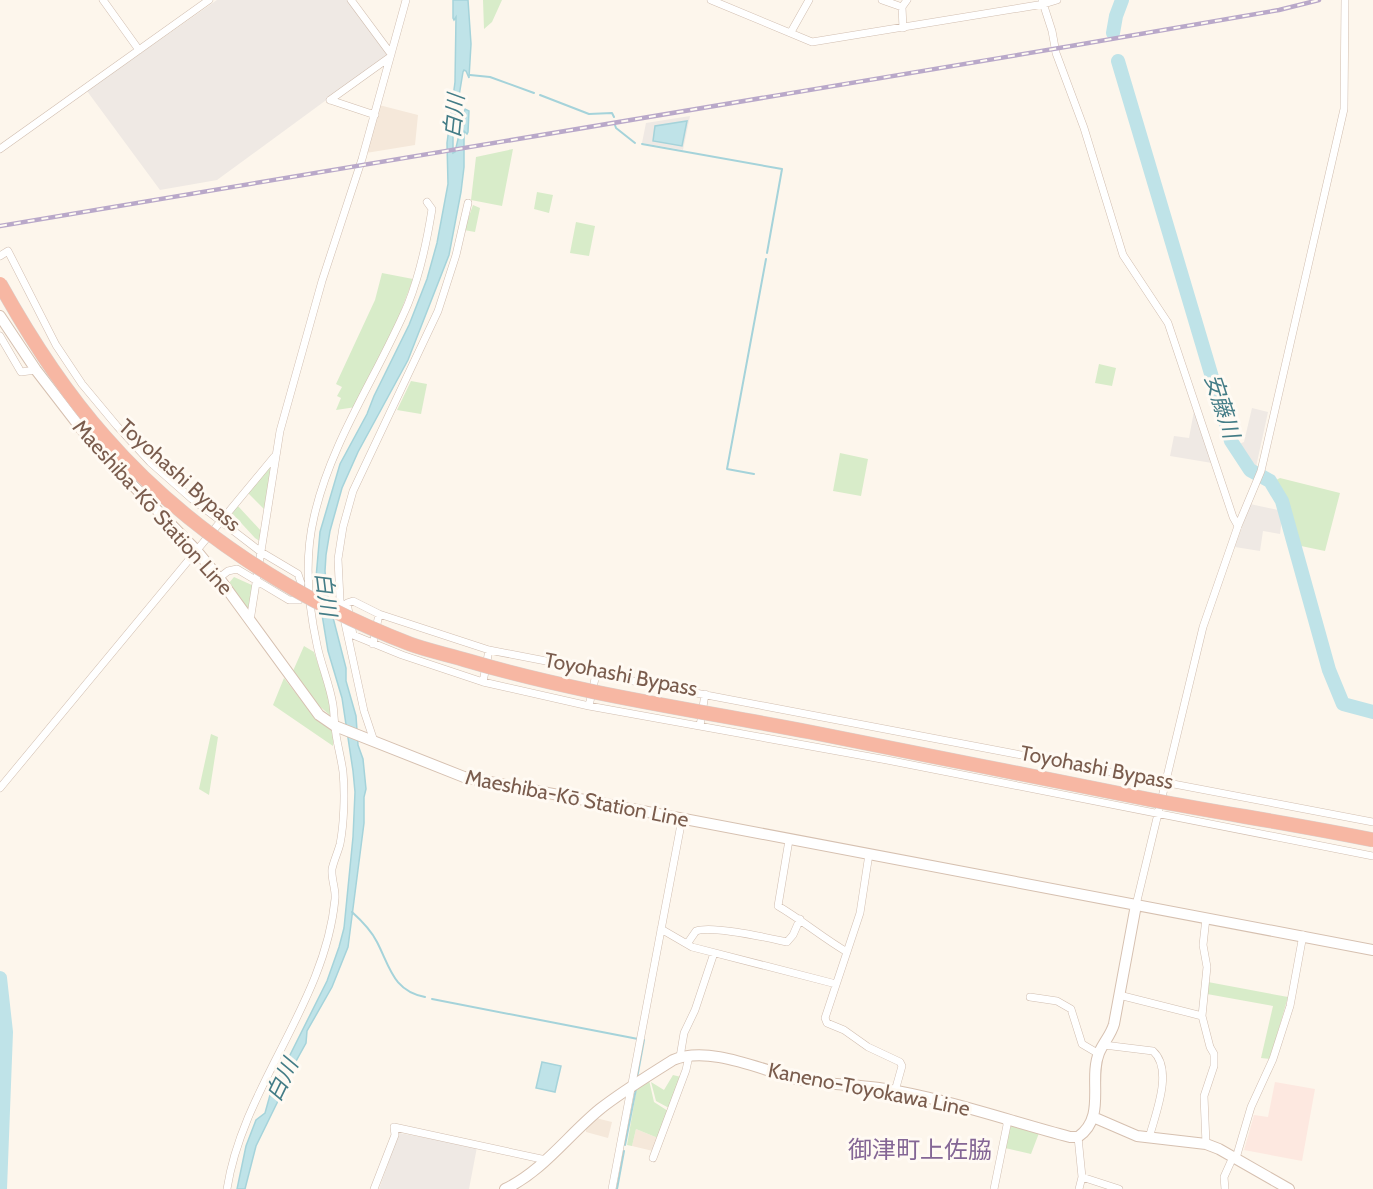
<svg xmlns="http://www.w3.org/2000/svg" width="1373" height="1189" font-family="Cabin,'Noto Sans JP',sans-serif">
  <rect width="100%" height="100%" fill="#fdf6ec"/>
  <path fill="#f5e8da" d="M379,105l39,10 -3,30 -49,8z
    M596,1118l16,4 -4,16 -22,-6v-4z
    M636,1129l22,9 -5,13 -21,-5z"/>
  <path fill="#fde8e0" d="M1275,1082l40,7 -13,72 -58,-11 10,-35 14,2z"/>
  <path fill="#efe9e4" d="M217,0h131l41,54 -172,126 -57,10 -73,-99z
    M690,116l-7,34 -41,-7 4,-20z
    M1252,408l16,4 -12,55 -17,-23 5,-2z
    M1194,411l18,52 -42,-7 4,-20 15,2z
    M1250,504l33,7 -3,23 -17,-3 -3,20 -25,-4z
    M399,1133l78,14 -8,42h-90z"/>
  <path fill="#d8ecc9" d="M483,0h19l-10,22 -8,7z
    M513,149l-11,57 -31,-6 5,-43z
    M537,192l16,3 -4,18 -15,-4z
    M473,205l7,3 -5,24 -11,-2z
    M576,222l19,4 -6,30 -19,-3z
    M382,273l31,6 -14,37 -43,91 -20,3 5,-12 -4,-2 5,-9 -6,-3 39,-84z
    M1099,364l17,4 -4,18 -17,-3z
    M411,381l16,3 -6,30 -24,-4z
    M840,453l28,6 -7,37 -28,-5z
    M272,464l-6,47 -18,-18z
    M1280,478l60,15 -15,58 -24,-5 -11,-37 -14,-29z
    M237,505l25,27 -1,10 -6,-4 -24,-26z
    M234,577l20,9 -4,26 -21,-29z
    M304,646l10,6 18,53v12l-15,-13 -24,-33z
    M284,678l29,37 21,15 -1,16 -60,-41z
    M211,734l7,3 -9,58 -10,-6z
    M1208,982l80,15 -18,62 -9,-1 12,-52 -66,-12z
    M673,1075l8,2 -12,31 -13,-7 -5,-19 13,8z
    M649,1080l5,22 14,9 -10,27 -22,-9 -4,17 -5,-1 10,-58z
    M1011,1125l28,8 -8,21 -26,-6z"/>
  <path fill="#bfe3e8" stroke="#a5d3da" stroke-width="1.5" d="M453,0h15l3,44 -2,34 -3,-7 -2,-1 -1,2 -10,60v21l2,-1 10,-43 4,2 -1,21 -1,2 -3,-3v36l-3,25 -12,63 -41,105 -50,92 -16,36 -12,43 -4,24 -1,16 3,27 18,70v13l10,35 2,29 5,14 3,30 -2,8v26l-16,124 -16,40 -25,44 -1,12 -22,40 -7,20 -21,43 -11,43h-8l9,-43 10,-26 9,-7 5,-18 57,-114 12,-34 5,-19 9,-91 2,-45 -2,-21 -11,-73 -14,-47 -12,-73 4,-46 20,-68 27,-50 7,-18 35,-71 18,-46 10,-36 11,-59 -1,-41 8,-61 1,-65 -2,3 -1,-2z
    M687,121l-5,25 -29,-5 2,-15z
    M542,1062l19,4 -6,26 -19,-4z"/>
  <g fill="none" stroke-linecap="round" stroke-linejoin="round">
    <path stroke="#a5d3da" stroke-width="2" d="M470,75l20,2 44,16
      M540,95l49,19 23,-1 2,4
      M615,125l1,3 19,15
      M642,144l140,25 -15,84
      M754,474l-27,-5 39,-210
      M352,912c10,9 19,18 25,30 13,25 16,49 48,55
      M432,999l206,40
      M637,1078l7,-38
      M625,1145l11,-56
      M617,1189l7,-38"/>
    <path stroke="#bfe3e8" stroke-width="14" d="M1113,33l3,-17 6,-16
      M1118,61l113,380 19,29 20,11 12,20 47,169 14,34 30,8
      M0,978l6,54 -6,157"/>
    <defs>
      <path id="street" d="M103,0l36,50
        M351,0l40,54
        M711,0l101,42 232,-38 13,-4
        M882,0l20,7
        M1042,0l10,31 4,22 28,75 39,127 45,68 65,194 5,9
        M903,28l-1,-21 5,-7
        M791,32l18,-32
        M330,100l60,-43
        M330,100l45,15
        M0,149l209,-149
        M0,256l8,-5 48,94 26,39 35,42 33,36 42,37 69,53 37,22 3,9 -2,17h-10l-52,-31 -9,2 -9,7
        M0,336l21,36 15,-2
        M250,621l30,-190 42,-150 40,-122 44,-159
        M373,644l6,-30
        M483,682l6,-32
        M589,706l7,-32
        M700,726l5,-32
        M374,741l-10,-30 -24,-111 -2,-41 5,-32 10,-36 85,-180 18,-56 12,-52
        M0,788l274,-331
        M1373,822l-777,-148 -50,-13 -57,-11 -110,-36 -26,-13 -6,2 6,32 49,20 81,27 106,24 298,54 486,96
        M789,840l-11,66c24,14 45,32 69,46
        M869,854l-9,59 -35,105 2,5 17,7 24,17 32,15 2,4 -7,25
        M1136,905l67,-278 35,-101 23,-55 55,-240 28,-122 1,-109
        M661,929l31,18 144,37
        M687,944l9,-13c16,-6 72,7 91,11l6,-7 7,-16
        M1119,995l83,21
        M1030,997l27,4 14,8 11,35 17,10
        M1104,1045l49,6c21,19 2,64 -4,87
        M680,1057l4,-24 11,-23 19,-57
        M1078,1137l4,40 -3,12
        M1206,1144l-2,-48 10,-30v-12l-4,-7 -8,-31 5,-49 -4,-22 3,-27
        M653,1158l33,-88 3,-14
        M1236,1158l15,-51 22,-48 17,-53 13,-71
        M1082,1177l37,12
        M227,1189c16,-103 98,-185 108,-290 1,-10 -4,-20 -3,-30 2,-9 6,-17 8,-25 4,-20 5,-51 3,-72 -2,-16 -7,-31 -8,-46 -1,-7 -1,-14 -2,-21 -3,-20 -12,-40 -16,-60 -9,-41 -13,-86 -3,-128 17,-76 64,-142 94,-213 12,-30 19,-63 24,-95l-5,-7
        M374,1189l21,-54 -1,-8 152,33
        M612,1189l70,-370
        M994,1189l13,-64 -1,-7
        M1225,1189l-1,-12 9,-20"/>
      <path id="secondary" d="M0,316l36,54 47,61 33,37 80,82 23,28 100,137 16,11 129,51 909,173
        M1093,1117l44,19 69,8 13,5 70,40
        M505,1189c38,-18 63,-54 95,-80 23,-18 48,-33 73,-49 36,-15 88,10 124,19 29,6 55,5 82,9 65,10 127,32 191,49h8c29,-20 10,-57 21,-84 4,-10 12,-18 15,-29l22,-119"/>
    </defs>
    <use href="#street" stroke="#d1beb0" stroke-width="8"/>
    <use href="#secondary" stroke="#d6c0b0" stroke-width="12"/>
    <use href="#street" stroke="#fff" stroke-width="7"/>
    <use href="#secondary" stroke="#fff" stroke-width="10"/>
    <defs>
      <path id="rail" d="M0,226l1071,-180 208,-36 40,-10"/>
    </defs>
    <use href="#rail" stroke="#b9a8c9" stroke-width="4.5"/>
    <use href="#rail" stroke="#fffaf3" stroke-width="2" stroke-dasharray="7" stroke-linecap="butt"/>
    <defs>
      <path id="highway-bridge" d="M0,284c30,54 64,107 105,153 80,92 192,164 305,207 19,7 40,11 59,17 112,33 227,49 341,71 114,22 228,46 342,68 74,14 148,25 221,40"/>
    </defs>
    <use href="#highway-bridge" stroke="#dad1cd" stroke-width="15" stroke-linecap="butt"/>
    <use href="#highway-bridge" stroke="#f7b7a3" stroke-width="14"/>
  </g>
  <g text-anchor="middle" dominant-baseline="central" stroke-width="6" stroke-linejoin="round" paint-order="stroke">
    <g font-size="21" fill="#7a5c4d" stroke="#fffaf3">
      <text transform="translate(180 475) rotate(42)">Toyohashi Bypass</text>
      <text transform="translate(153 507) rotate(48)">Maeshiba-Kō Station Line</text>
      <text transform="translate(621 674) rotate(11)">Toyohashi Bypass</text>
      <text transform="translate(1097 767) rotate(11)">Toyohashi Bypass</text>
      <text transform="translate(577 798) rotate(11)">Maeshiba-Kō Station Line</text>
      <text transform="translate(869 1089) rotate(11)">Kaneno-Toyokawa Line</text>
    </g>
    <g font-size="22" font-style="italic" fill="#437c86" stroke="#fffaf3">
      <text transform="translate(454 116) rotate(-84)">白川</text>
      <text transform="translate(1222 406) rotate(72)">安藤川</text>
      <text transform="translate(326 594) rotate(83)">白川</text>
      <text transform="translate(282 1080) rotate(-64)">白川</text>
    </g>
    <g font-size="24" fill="#846695" stroke="#fffaf3">
      <text x="920" y="1149">御津町上佐脇</text>
    </g>
  </g>
</svg>
